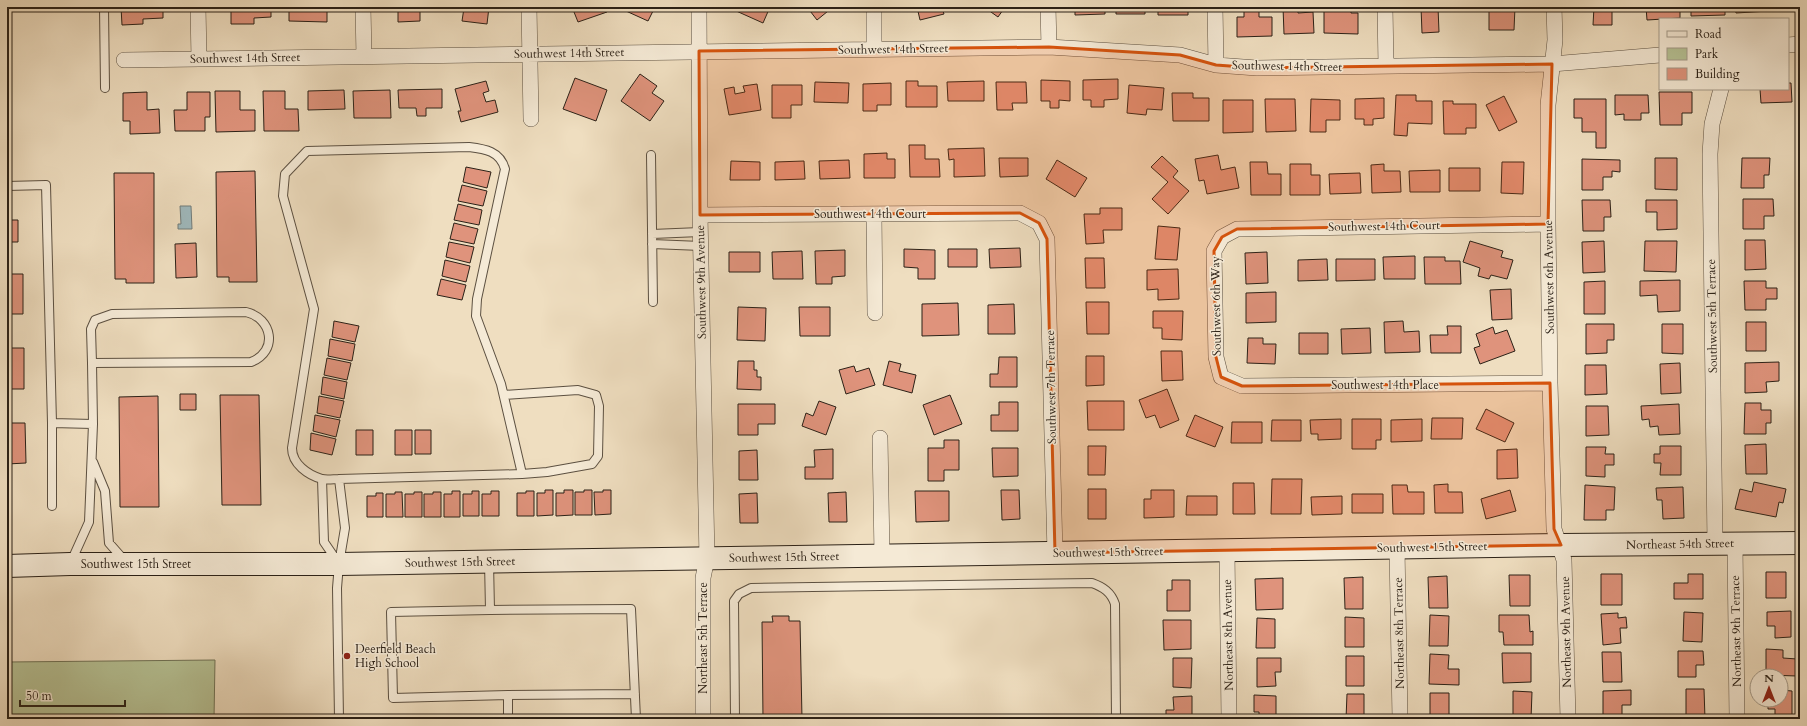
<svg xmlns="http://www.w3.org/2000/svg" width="1807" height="726" font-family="Cardo,serif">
  <rect width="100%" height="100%" fill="#efdec0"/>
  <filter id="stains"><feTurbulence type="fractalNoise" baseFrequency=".005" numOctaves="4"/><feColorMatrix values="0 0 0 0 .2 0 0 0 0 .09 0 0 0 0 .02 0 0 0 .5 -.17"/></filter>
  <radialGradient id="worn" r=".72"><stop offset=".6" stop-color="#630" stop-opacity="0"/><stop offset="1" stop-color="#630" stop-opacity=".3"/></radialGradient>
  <path fill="#b6c295" stroke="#707256" d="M215,660l-1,59h-207v-57z"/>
  <path fill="#9fb9bd" stroke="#717c7b" d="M180,206h11l1,23h-14v-5h3z"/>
  <path fill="#df937c" stroke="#2b2117" d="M121,7h42v11l-20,1v5l-21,1z
    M231,7h40v10l-17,1v6h-23z
    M289,7h38v15l-38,-1z
    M398,7h22v14l-22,1z
    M460,7h29l-2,17 -25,-3 2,-13z
    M572,7h33l2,5 -29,10z
    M628,7h27l-7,14 -22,-10z
    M736,7h34l-7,16 -29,-13z
    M807,7h26l-16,13z
    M917,7h29l-4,1 2,6 -24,6z
    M984,7h21l-7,10z
    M1075,7h30v7l-30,1z
    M1116,7h29v7h-29z
    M1158,7h30v8h-30z
    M1283,7h15v6l15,-1 1,21 -30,1z
    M1324,7h27v6h7v21l-34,-1z
    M1421,7h17l1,25 -17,1z
    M1489,7h26l-1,23h-25z
    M1594,7h18v18h-19z
    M1646,7h34v11l-33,2z
    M1691,7h34v8l-34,1z
    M1735,7h34v4l-33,2z
    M1244,10h15v7h13v19l-35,1v-20h7z
    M640,74l17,12 -5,7 12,8 -14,20 -29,-20z
    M575,78l32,12 -11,31 -33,-12z
    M1118,79v20l-14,1v7h-13v-7h-8v-20z
    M1041,80l29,1v20l-11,-1v8h-9v-7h-9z
    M486,81l3,10 -6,2 3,9 9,-2 3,12 -37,10 -3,-11h3l-6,-22z
    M906,81h12v5h19v21h-31z
    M984,81v20h-36l-1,-19z
    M815,82l34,1 -1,20 -34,-1z
    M996,82h30l1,21h-15l1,7h-16z
    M891,83v22h-14v6h-14v-27z
    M1788,83h3l1,19 -31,1 -1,-14h28z
    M757,84l4,26 -32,5 -5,-26 10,-2 1,7 10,-2 -2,-6z
    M772,85h30v20h-11v13h-19z
    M1129,85l35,3 -2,22 -15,-1 -1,6 -19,-2z
    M442,89v19h-16v8h-9l-1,-8h-17l-1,-18z
    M344,90l1,19 -37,1v-19z
    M390,90l1,28h-37l-1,-27z
    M215,91h25v19h15v21l-39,1z
    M263,91h22v18h13l1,22h-35z
    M147,92v18l12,-1 1,24 -30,1v-13h-7v-28z
    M187,92h23v25h-5v14h-30l-1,-21h13z
    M1659,92h33v21h-10v12h-22z
    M1172,93h21v5h16v23h-36z
    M1396,95h20v6h16v23l-24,-1 -1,13 -13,-1z
    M1615,95h33l1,18h-8v7h-17v-6l-9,1z
    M1504,96l13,26 -18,9 -13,-26z
    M1384,98v20l-11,1v6h-9v-6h-9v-20z
    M1265,99h30l1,32 -30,1z
    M1311,99l29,1v20h-14v12h-16z
    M1574,99h32v49h-10v-16h-14v-14h-8z
    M1223,100h30v32l-30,1z
    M1443,101h10v3h23v24h-10v6h-22z
    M909,145h16v14h14l1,18h-30z
    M984,148l1,28 -31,1v-18l-5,1 -1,-11z
    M887,153v6h8v19h-31v-24z
    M1218,155l3,15 14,-3 4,21 -32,6 -3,-14 -5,1 -4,-22z
    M1162,156l16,15 -5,6 16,14 -21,23 -16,-15 16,-17 -17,-15z
    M999,158h29v18l-28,1z
    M1655,158h22v32l-22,-1z
    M1742,158h28l-1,17h-5v13h-23z
    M1582,159l38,1v12l-8,-1v6h-9v13h-21z
    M849,160l1,18 -30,1 -1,-18z
    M1057,160l30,18 -12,19 -29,-18z
    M731,161l29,1v18h-30z
    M804,161l1,18 -30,1v-18z
    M1250,162h17l1,12h13v21h-30z
    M1502,162h22l-1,32 -22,-1z
    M1290,164h21v11h9v20h-30z
    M1384,164v7h16l1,21 -29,1 -1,-28z
    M466,167l25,5 -4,16 -24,-6z
    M1449,168h31v23h-31z
    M1440,170v22h-30l-1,-21z
    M255,171l2,111h-28v-5h-12l-1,-105z
    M114,173h40v110h-28v-4h-11z
    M1360,173l1,20 -31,1 -1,-20z
    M462,185l25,6 -4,15 -25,-5z
    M1743,199h30l1,17h-10v13h-21z
    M1582,200h28l1,17h-7v14h-21z
    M1646,200h31v29l-20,1v-18h-11z
    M458,204l24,6 -3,15 -25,-5z
    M1100,208h22v22h-19l1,13 -18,1 -2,-30h16z
    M7,220h11v22h-11z
    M454,223l24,6 -4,15 -24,-5z
    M1158,226l22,2 -3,32 -22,-1z
    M1745,240h20l1,29 -21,1z
    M1470,241l33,10 -2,6 12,3 -6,19 -16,-4 -2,4 -11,-3 2,-8 -17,-6z
    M1604,241l1,31 -22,1 -1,-31z
    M1645,241h32l-1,31 -32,-1z
    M449,242l25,5 -4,16 -24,-6z
    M196,243l1,34 -21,1 -1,-34z
    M1020,248l1,19 -31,1 -1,-19z
    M904,249l31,1v29h-17v-11l-14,-1z
    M948,249h29v18h-29z
    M845,250v26l-13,1v7h-16l-1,-33z
    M802,251l1,28h-30l-1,-27z
    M729,252h31v20h-31z
    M1267,252l1,31 -22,1 -1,-31z
    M1415,256v23h-31l-1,-22z
    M1424,257h21v4h15l1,23h-36z
    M1085,258h19l1,30h-19z
    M1327,259l1,21 -30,1v-21z
    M1336,259h39v21l-39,1z
    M445,260l25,6 -4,16 -24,-6z
    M1178,269l1,30 -21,1v-11l-11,1v-20z
    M7,274h16v40h-16z
    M441,279l25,6 -4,15 -25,-5z
    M1680,280v31l-22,1 -1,-17 -17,1v-15z
    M1605,281v33h-21v-32z
    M1744,281h22v7h11v11h-11v11h-21z
    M1511,289l1,30 -20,1 -2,-30z
    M1276,292v30l-30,1v-30z
    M1086,302h23v32h-22z
    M958,303l1,32 -37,1v-32z
    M1014,304l1,30h-27v-29z
    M738,307l28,1 -1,33 -28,-1z
    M799,307h31v29h-30z
    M1153,311h30l-1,29 -20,-1v-11h-9z
    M334,321l25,5 -4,16 -23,-5z
    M1403,321l1,11 15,-1 1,21 -35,1 -1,-31z
    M1746,322h20v29h-20z
    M1586,324h28v16h-7v13l-21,1z
    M1662,324h21v30l-21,-1z
    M1447,326h14v27h-30l-1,-18h18z
    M1493,327l2,7 12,-4 8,21 -35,13 -6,-16 6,-2 -4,-12z
    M1370,328l1,25 -29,1 -1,-25z
    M1299,333h29v21h-29z
    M1248,338h15v6h13l-1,20 -28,-1z
    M330,339l25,5 -3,17 -24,-5z
    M7,348h17v41h-17z
    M1161,351h21l1,29 -21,1z
    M1086,356h18v29l-18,1z
    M999,357h18v30h-27v-13h8z
    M327,358l24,5 -4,17 -23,-5z
    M738,361h16v9h3v7h4v13l-24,-1z
    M889,361l12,3 -2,7 17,4 -4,18 -29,-8z
    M1779,362v19l-13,1 1,10 -22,1v-30z
    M1680,363l1,30 -20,1 -1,-30z
    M1585,365h21l1,29 -22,1z
    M854,366l2,6 13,-4 6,17 -29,9 -7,-24z
    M323,377l24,5 -3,17 -23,-5z
    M1167,389l12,31 -19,8 -5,-13 -9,3 -7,-18z
    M180,394h16v16h-16z
    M220,395h39l2,110h-39z
    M950,395l12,29 -28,11 -11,-30z
    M158,396l1,111h-39l-1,-110z
    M319,396l25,5 -4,17 -23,-5z
    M819,401l17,6 -10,28 -24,-9 4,-13 7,3z
    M1087,401h37v29h-36z
    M999,402h19v29h-27v-16h8z
    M1745,403h16v7h10v13h-5v11h-22z
    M738,404h37v20h-17v11h-20z
    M1679,404l1,30 -21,1 -1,-9 -8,1 -1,-8 -7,1 -1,-14z
    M1586,406h22l1,29 -23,1z
    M1486,409l28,14 -9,19 -29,-13z
    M315,415l25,5 -4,17 -23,-6z
    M1195,415l28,12 -8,20 -29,-11z
    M1432,418h31l-1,21h-31z
    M1341,419v20l-23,1v-6h-7l-1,-14z
    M1352,419h29v21h-5v9h-24z
    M1422,419v22l-31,1v-22z
    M1272,420h29v21h-30z
    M1232,422h30v21h-31z
    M7,423h18l1,40 -19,1z
    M356,430h17v25h-17z
    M395,430h17v25h-17z
    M415,430h16v24h-16z
    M311,433l25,6 -4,16 -22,-5z
    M944,440h15v30h-15v11h-16v-33h16z
    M1766,444l1,30h-21l-1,-29z
    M1088,446h18l-1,29h-17z
    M1660,446h21v29h-21l1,-12h-7v-9h6z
    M1586,447h20l-1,7h9v11h-9v12l-19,-1z
    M992,448h26v28l-25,1z
    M833,449v30h-28v-12h10l-1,-17z
    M1517,449l1,29 -21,1v-29z
    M757,450l1,30h-19v-29z
    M1272,479h30l-1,35h-30z
    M1754,482l32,7 -3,14 -4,-1 -3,15 -41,-8 5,-20 12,3z
    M1233,483h21l1,31h-22z
    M1448,484v8h14l1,21h-28l-1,-28z
    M1392,485h15l1,7h16v22h-31z
    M1585,485l30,2 -1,23h-8v10h-22z
    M1683,487l1,31 -21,1 -1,-19h-5l-1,-12z
    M1088,489h18v30h-18z
    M545,490h8v25l-16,1v-23h8z
    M564,490h9v25l-17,1v-23h8z
    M584,490h8v25h-17v-23h9z
    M603,490h8v24l-16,1 -1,-23h9z
    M1001,490h18l1,29 -18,1z
    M1151,490h23v27l-30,1v-19h7z
    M1510,490l6,21 -30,8 -5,-20z
    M452,491h8v26h-16v-23h8z
    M472,491h7v25h-16v-22h9z
    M491,491h8v25h-17v-22h9z
    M526,491h8v25h-17v-23h9z
    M915,491h34v30l-33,1z
    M395,492h7l1,25h-17v-23h9z
    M414,492h8v25h-17v-23h9z
    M433,492h8v25h-17v-23h9z
    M846,492l1,30h-18l-1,-29z
    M376,493h7v24h-16v-21h9z
    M757,493l1,30h-18l-1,-29z
    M1352,494h31v19h-31z
    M1187,496h30v19h-31z
    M1342,496v18l-30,1 -1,-18z
    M1766,572h20v26h-20z
    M1601,574h21v31h-21z
    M1688,574h15v25h-29v-16h14z
    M1509,575h21v31h-20z
    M1447,576l1,32h-19l-1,-31z
    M1363,577v32h-18l-1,-31z
    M1283,578v31l-27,1 -1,-31z
    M1172,580h18v31h-23v-21h5z
    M1791,611v26l-16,1v-12h-8v-14z
    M1684,612l19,1 -1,29 -19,-1z
    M1618,613v5l8,-1 1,11h-7l1,15 -18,2 -2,-31z
    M1430,615l19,1 -1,30h-19z
    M1499,615h30l1,17 3,-1v14h-29l-1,-13h-4z
    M772,616h17v5h11l2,98h-39l-1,-97h11z
    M1345,617l19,1v29h-19z
    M1257,618l18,1v29h-19z
    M1163,620h28v29l-27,1z
    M1766,649l17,1v8l14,1v17l-31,-1z
    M1678,651h25l1,14h-8v12h-18z
    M1602,652h19l1,30h-19z
    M1502,653h29v29l-28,1z
    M1430,654l19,1 -1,14h11v16l-30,-1z
    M1346,656h18v30h-18z
    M1173,658h19l-1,30 -18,-1z
    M1257,658h24v14h-6l1,14 -19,1z
    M1686,689h18l1,30h-19z
    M1631,690v15h-9v14h-19v-28z
    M1781,690l11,1v27l-17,-1v-8h-7v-9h13z
    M1513,691l19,1 -1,27h-18z
    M1430,693h19v26h-19z
    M1347,694h17v25h-18z
    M1254,695l22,1v23h-17v-7h-5z
    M1192,696v23h-26v-9h8l-1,-13z"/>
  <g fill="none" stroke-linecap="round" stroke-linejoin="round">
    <defs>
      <path id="lane" d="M104,7l1,81
        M469,147c16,2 31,4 36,22l-28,130 -1,17 25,68 21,90 -183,5c-5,0 -12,1 -17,0 -14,-4 -30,-15 -30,-31l22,-139 -31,-113 2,-22 22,-23z
        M651,155l2,147
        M7,186l39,-1 6,238 41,1 -4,98 -18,40
        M652,234l48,-2
        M652,244l49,2
        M92,363l-1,-34 4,-9 17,-6 134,-2c26,6 33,39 5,50l-159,1 1,61
        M504,395l74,-5 18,5 3,11 -1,50 -6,8 -45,8 -25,2
        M52,423v83
        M93,462l12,29 4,52 15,17
        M322,479l2,63 13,19
        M339,479l6,49 -6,36 -2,24 2,131
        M489,562l1,48 -99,2 2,86 115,-3v24
        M490,610l141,-1 5,110
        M508,695l127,-1
        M735,719l-1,-118 5,-7 12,-6 341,-5c11,4 19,9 23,21l1,115"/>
      <path id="street" d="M198,7l1,52
        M363,7l1,50
        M529,7l2,112
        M699,7l1,208 7,343 -4,20v141
        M874,7v42
        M1048,7l1,40
        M1215,7l1,58
        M1385,7l1,59
        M1554,7l1,33 -7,65v119l2,159 4,146 10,31 4,159
        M1788,45l12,-1
        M124,60l925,-13 131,8 36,10 41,3 295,-4 108,-9
        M874,214l1,99
        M700,215l320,-2 19,10 8,16 8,314
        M1548,224l-311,5 -15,8 -8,14 2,106 5,20 21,9 308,-3
        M880,438l2,117
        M1715,544l-5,-390 2,-30 9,-35
        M1735,544l2,175
        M1397,548l3,171
        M1227,551l2,168"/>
      <path id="secondary" d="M7,566l63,-2h269l1222,-19 239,-2"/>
    </defs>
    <use href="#lane" stroke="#5c5041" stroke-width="10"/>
    <use href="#street" stroke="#5c5041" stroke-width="16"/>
    <use href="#secondary" stroke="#2b2117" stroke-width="24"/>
    <use href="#lane" stroke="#f5ead6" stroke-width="8"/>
    <use href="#street" stroke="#f5ead6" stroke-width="15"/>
    <use href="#secondary" stroke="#f5ead6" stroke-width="22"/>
  </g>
  <path fill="#d5530d" fill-opacity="0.2" stroke="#d5530d" stroke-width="3" stroke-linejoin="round" d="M1049,47l131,8 36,10 41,3 295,-4 -4,160 -311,5 -15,8 -8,14 2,106 5,20 21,9 308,-3 4,146 7,16 -506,8 -8,-314 -8,-16 -19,-10 -320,2 -1,-164z"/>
  <circle fill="#8f2418" stroke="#f5ead6" stroke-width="1.5" cx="347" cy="656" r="4"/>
  <g text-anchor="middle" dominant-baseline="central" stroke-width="3" stroke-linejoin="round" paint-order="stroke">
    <g font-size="12" fill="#2b2117" stroke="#f5ead6">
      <text transform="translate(893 49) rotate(-1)">Southwest 14th Street</text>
      <text transform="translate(569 53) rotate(-1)">Southwest 14th Street</text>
      <text transform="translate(245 58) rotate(-1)">Southwest 14th Street</text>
      <text transform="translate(1287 66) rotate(1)">Southwest 14th Street</text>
      <text x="870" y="214">Southwest 14th Court</text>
      <text transform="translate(1384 226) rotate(-1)">Southwest 14th Court</text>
      <text transform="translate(1549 277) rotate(-91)">Southwest 6th Avenue</text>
      <text transform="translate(701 282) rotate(-91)">Southwest 9th Avenue</text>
      <text transform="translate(1216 306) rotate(-91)">Southwest 6th Way</text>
      <text transform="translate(1712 316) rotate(-91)">Southwest 5th Terrace</text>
      <text x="1385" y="385">Southwest 14th Place</text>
      <text transform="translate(1051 387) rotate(-91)">Southwest 7th Terrace</text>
      <text transform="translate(1680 544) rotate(-1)">Northeast 54th Street</text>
      <text transform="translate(1432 547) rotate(-1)">Southwest 15th Street</text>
      <text transform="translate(1108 552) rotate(-1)">Southwest 15th Street</text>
      <text transform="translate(784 557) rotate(-1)">Southwest 15th Street</text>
      <text transform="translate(460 562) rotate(-1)">Southwest 15th Street</text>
      <text x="136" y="564">Southwest 15th Street</text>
      <text transform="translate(1736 631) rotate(-91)">Northeast 9th Terrace</text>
      <text transform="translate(1566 632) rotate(-91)">Northeast 9th Avenue</text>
      <text transform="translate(1399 633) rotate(-91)">Northeast 8th Terrace</text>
      <text transform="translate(1228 635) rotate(-91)">Northeast 8th Avenue</text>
      <text transform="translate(703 638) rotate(-90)">Northeast 5th Terrace</text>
    </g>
    <g font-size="12" fill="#2b2117" stroke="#f5ead6" text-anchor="start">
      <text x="355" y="649">Deerfield Beach<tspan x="355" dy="14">High School</tspan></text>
    </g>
  </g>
  <rect width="1807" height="726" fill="none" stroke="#efdec0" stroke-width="24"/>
  <rect x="8" y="8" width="1791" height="710" fill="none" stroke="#2b2117" stroke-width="2"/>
  <rect x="12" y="12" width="1783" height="702" fill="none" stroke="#2b2117"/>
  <rect x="1659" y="18" width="130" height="72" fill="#f5ead6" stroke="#a49a8a"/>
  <rect x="1667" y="31" width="20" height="6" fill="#f5ead6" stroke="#a49a8a"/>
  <text x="1695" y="38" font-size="12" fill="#2b2117">Road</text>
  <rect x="1667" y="48" width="20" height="12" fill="#b6c295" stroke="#a49a8a"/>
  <text x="1695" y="58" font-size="12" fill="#2b2117">Park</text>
  <rect x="1667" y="68" width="20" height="12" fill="#df937c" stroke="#a49a8a"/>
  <text x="1695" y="78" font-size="12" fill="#2b2117">Building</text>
  <g transform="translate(1769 688)"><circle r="19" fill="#f5ead6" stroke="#a49a8a"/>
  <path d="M0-3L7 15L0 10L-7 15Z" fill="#8f2418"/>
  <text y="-6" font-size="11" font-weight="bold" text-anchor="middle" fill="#2b2117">N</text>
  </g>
  <path d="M20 700v6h105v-6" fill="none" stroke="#2b2117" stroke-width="2"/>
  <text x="26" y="700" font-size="12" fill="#2b2117" stroke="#f5ead6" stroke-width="3" paint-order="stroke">50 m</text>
  <rect width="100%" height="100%" filter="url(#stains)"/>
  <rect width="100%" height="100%" fill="url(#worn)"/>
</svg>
